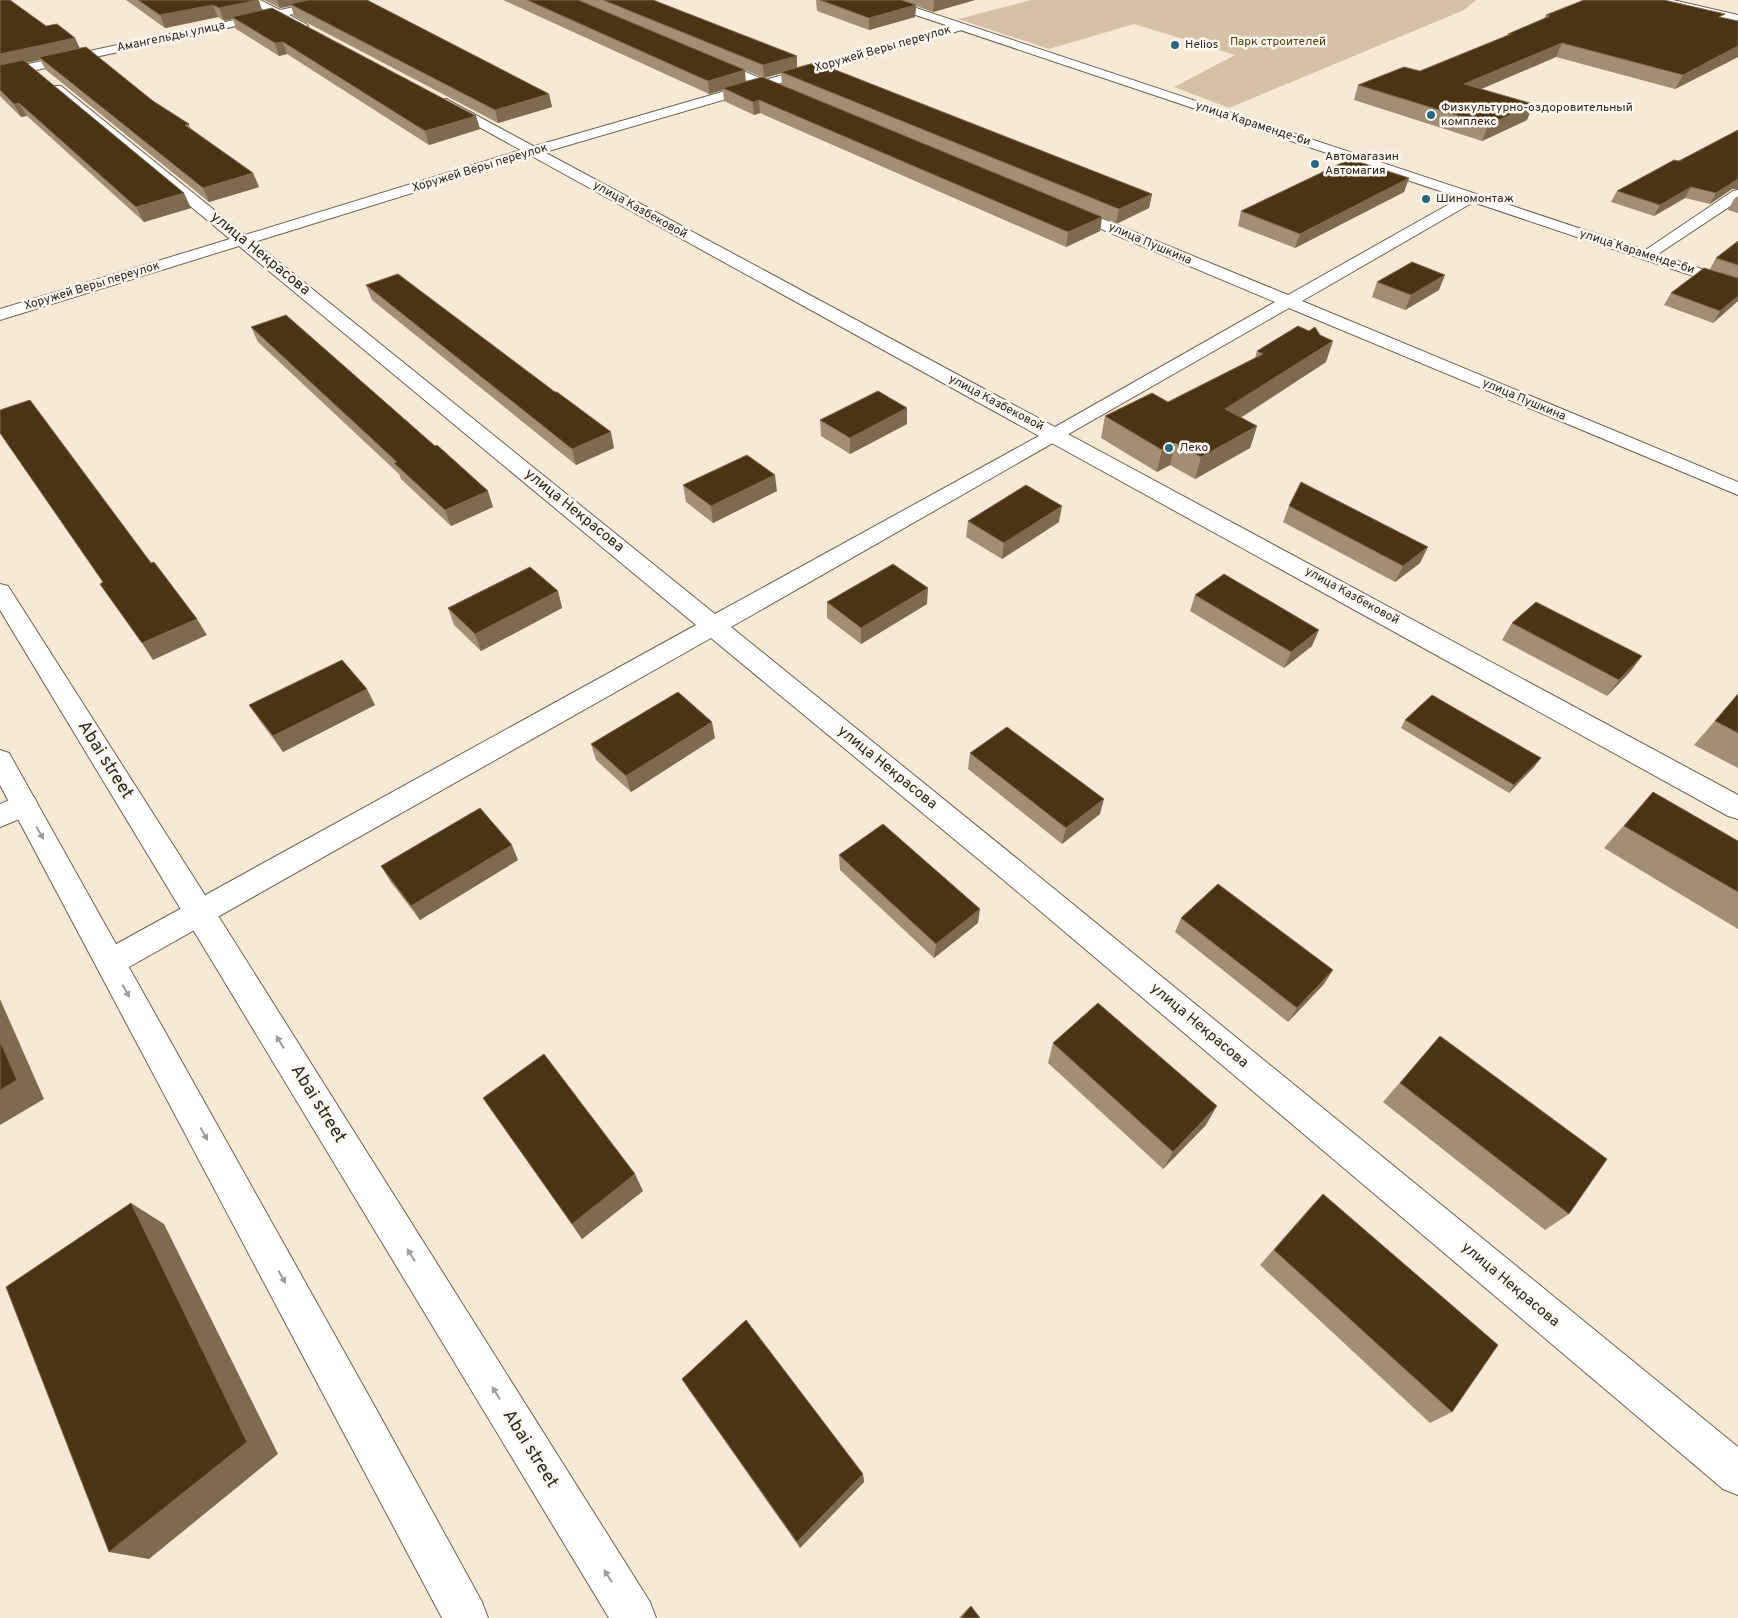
<svg xmlns="http://www.w3.org/2000/svg" width="1738" height="1618" font-family="Overpass,sans-serif">
  <rect width="100%" height="100%" fill="#f8e9d6"/>
  <path fill="#d5c1a5" d="M1031,0h445l-12,10 -235,98 -55,-21 61,-32 -101,-31 -85,25 -91,-30z"/>
  <g fill="none" stroke-linecap="round" stroke-linejoin="round">
    <defs>
      <path id="minor" d="M961,24l4,1 2,2 -2,2 -188,55 15,6 2,3 -2,3h-8l-20,-8 -226,66 -284,88 461,372 333,-183 227,-129 -214,-90 -3,-3 3,-3h10l217,89 179,-101h10l2,3 -2,3 -175,101 436,181v13l-449,-187 -558,319 289,234 718,586v48l-15,-6 -723,-612 -289,-239 -589,333 -11,4 -11,-4 -4,-9 4,-9 596,-328 -457,-379 -239,74v-11l230,-70 -177,-147 -2,-3 2,-3h8l184,149 283,-87 225,-65 -45,-17 -2,-3 2,-3h8l49,20z
        M1738,190v11l-86,57h-12l-2,-3 95,-64z
        M24,794l10,3 4,8 -4,8 -34,14v-23z"/>
      <path id="tertiary" d="M247,0h13l20,10 48,-10h20l-1,2 -58,13 17,9 2,2 -6,3 -25,-12 -277,61v-8l268,-57z
        M876,0h16l846,281v10l-861,-289z
        M1654,0h19l65,15v6l-83,-19z
        M446,99l1292,696v24l-10,-3 -1287,-710 -1,-3 1,-3z
        M0,584l8,2 202,317 440,699 6,16h-47l-609,-1008z
        M0,750l9,3 366,654 107,195 6,16h-46l-442,-833z"/>
    </defs>
    <use href="#minor" stroke="#6d6150" stroke-width="2"/>
    <use href="#tertiary" stroke="#6d6150" stroke-width="2"/>
    <use href="#minor" fill="#fff" fill-rule="evenodd"/>
    <use href="#tertiary" fill="#fff" fill-rule="evenodd"/>
  </g>
  <path fill="#a18e75" fill-rule="evenodd" d="M0,0l46,26 29,12 5,11 73,52 36,23 1,4 63,45 6,14 -50,15 -163,-132 -6,-10 -14,3 165,145 -47,14 -117,-106 -6,1 -21,-21z
    M126,0h133l3,10 214,106 4,13 -51,16 -142,-91 -8,2 -43,-27 -3,-10 -9,2 -6,-4 -53,11z
    M264,0h103l182,94 3,13 -54,16 -204,-107 -3,-10 -11,2z
    M503,0h150l144,56v12l355,126 -3,14 -33,16 -14,-6 -2,13 -34,16 -306,-134 -6,2 -30,-14 -1,-11 -14,4zM730,64l32,13 -16,5zM781,73l1,12 -18,-7z
    M816,0h159l-42,12 -17,-6 -1,11 -46,13 -52,-19z
    M1546,15l177,3 15,3v36l-63,32 -119,-32 -75,32 52,15 -6,16 -45,21 -128,-41 4,-15 62,-14 87,-35 1,-2 36,-15z
    M1738,130v59h-6l-22,15 -25,-6 -31,18 -43,-14 6,-11 62,-30z
    M1409,178l-5,14 -109,56 -57,-22 3,-15z
    M1738,196v17l-10,-3 6,-11z
    M1738,241v60l-25,22 -49,-18 7,-12 39,-24 6,-11z
    M1377,282l62,8 -34,20 -33,-13z
    M366,285l248,163 -38,17 -204,-165z
    M251,327l242,180 -42,19 -50,-47 -2,-5 -141,-132z
    M1257,351l69,11 -85,56 16,8 -7,22 -55,31 -25,-14 -13,7 -56,-34 4,-22 63,-14 87,-44z
    M820,420l87,4 -57,30 -29,-18z
    M683,485l94,6 -64,32 -27,-21z
    M1289,506l131,57 -25,19 -112,-60z
    M968,521l91,1 -57,37 -36,-22z
    M558,591l4,17 -81,43 -27,-26 -6,-17z
    M1195,595l117,51 -28,22 -94,-57z
    M827,602l100,2 -66,40 -34,-26z
    M1512,623l130,33 -12,16 -23,24 -105,-56z
    M1738,694v74l-44,-23z
    M249,705h126l-92,47 -23,-31z
    M1405,720l130,46 -26,27 -108,-65z
    M715,738l-84,54 -35,-32 -5,-16z
    M970,753l130,61 -38,30 -94,-75z
    M1653,792l85,49v88l-134,-81z
    M839,855l139,68 -44,35 -94,-88z
    M518,860l-98,60 -30,-39 -9,-15z
    M1181,918l143,66 -36,38 -113,-90z
    M1440,1036l129,178 -24,16 -162,-128z
    M1053,1043l153,82 -43,44 -115,-106z
    M483,1098l160,93 -61,48z
    M1323,1194l129,218 -22,11 -170,-158 48,-55z
    M682,1379l181,95 1,8 -64,66 -111,-158z
    M971,1606l9,12h-21l8,-9z"/>
  <path fill="#7e6a4e" d="M258,0l5,12 -31,5 1,2 -9,2 -5,-13z
    M277,0h42l-29,4 1,2 -11,2z
    M934,0h41l-42,12z
    M213,5l5,12 -53,11 -5,-13z
    M916,5l-1,12 -46,13v-12z
    M75,38l6,13 -42,6 1,3 -40,8v-14z
    M283,42l4,12 -8,2 -4,-13z
    M1562,43l-6,14 -98,42 6,-15z
    M1738,46v11l-63,32 8,-14z
    M797,56v13l-33,9 -1,-13z
    M745,70l1,14 -23,4v2l-14,4 -1,-13z
    M549,94l3,13 -54,16 -3,-13z
    M759,100l1,13 -6,2 -1,-13z
    M19,103l8,13 -6,1 -7,-13z
    M1533,104l-6,16 -45,21 6,-16z
    M476,116l4,13 -51,16 -4,-14z
    M253,173l6,14 -50,15 -6,-14z
    M1409,178l-5,14 -109,56 5,-14z
    M1738,179v10h-6l-22,15 6,-11z
    M1691,187l-6,11 -31,18 6,-11z
    M184,193l7,15 -47,14 -8,-15z
    M1152,194l-3,14 -33,16 3,-15z
    M1102,217l-2,14 -34,16 2,-15z
    M1445,275l-6,15 -34,20 6,-15z
    M1738,296v5l-25,22 7,-12z
    M1333,341l-7,21 -107,69 6,-22z
    M907,408v16l-57,30v-16z
    M1257,426l-7,22 -55,31 6,-22z
    M611,432l3,16 -38,17 -4,-16z
    M1175,443l-5,22 -13,7 5,-22z
    M775,475l2,16 -64,32 -2,-17z
    M488,491l5,16 -42,19 -6,-16z
    M1062,506l-3,16 -57,37 2,-16z
    M1428,547l-8,16 -25,19 8,-16z
    M928,588l-1,16 -66,40v-16z
    M558,591l4,17 -81,43 -6,-17z
    M197,619l10,16 -54,25 -11,-17z
    M1319,630l-7,16 -28,22 7,-16z
    M1642,656l-12,16 -23,24 12,-16z
    M367,689l8,16 -92,47 -10,-16z
    M712,722l3,16 -84,54 -5,-16z
    M1541,758l-6,8 -26,27 5,-8z
    M1104,799l-4,15 -38,30 4,-16z
    M512,845l6,15 -98,60 -9,-14z
    M980,909l-2,14 -44,35 2,-14z
    M1333,970l-9,14 -36,38 9,-14z
    M0,999l44,100 -44,26z
    M1217,1106l-11,19 -43,44 10,-17z
    M635,1174l8,17 -61,48 -10,-15z
    M131,1203l33,21 114,230 -129,105 -40,-7z
    M863,1474l1,8 -64,66 -3,-6z"/>
  <path fill="#4a3414" stroke="#7e6a4e" d="M0,0h10l36,26 11,-2 18,14 -75,16z
    M138,0h120l-39,8 -6,-3 -53,10z
    M308,0h59l182,94 -54,16 -205,-106z
    M527,0h51l167,70 -37,11z
    M603,0h50l144,56 -34,9z
    M820,0h81l15,5 -47,13z
    M1584,0h80l61,14 -6,3 19,4v25l-55,29 -121,-32 -98,41 69,20 -45,21 -130,-40 46,-18 16,4 91,-37h-3l42,-18 -4,-1z
    M272,8l204,108 -51,15 -142,-89 -8,1 -43,-26z
    M86,47l67,54 36,23 -4,1 68,48 -50,15 -164,-131z
    M23,60l161,133 -48,14 -117,-104 -5,1 -14,-14v-25z
    M814,63l11,5 3,-1 324,127 -33,15 -338,-137z
    M762,77l340,140 -34,15 -309,-132 -6,2 -30,-14z
    M1738,130v49l-22,14 -25,-6 -31,18 -43,-14 57,-31 5,1z
    M1350,159l59,19 -109,56 -59,-23z
    M1738,241v24l-22,-7z
    M1412,262l33,13 -34,20 -34,-13z
    M1704,268l34,10v18l-18,15 -49,-18z
    M398,274l157,118h2l54,40 -39,17 -206,-164z
    M286,315l149,131 2,-1 51,46 -43,19 -51,-47 3,-1 -146,-135z
    M1298,326l11,5 6,-4 5,8 13,6 -108,68 32,17 -56,31 -26,-14 -13,7 -57,-34 47,-23 16,9 95,-48 -6,-3z
    M878,391l29,17 -57,30 -30,-18z
    M30,400l121,163 3,-1 43,57 -55,24 -42,-59 3,-2 -103,-149v-23z
    M747,455l28,20 -64,31 -28,-21z
    M1301,482l127,65 -25,19 -114,-60z
    M1026,485l36,21 -58,37 -36,-22z
    M893,564l35,24 -67,40 -34,-26z
    M530,567l28,24 -83,43 -27,-26z
    M1224,574l95,56 -28,22 -96,-57z
    M1536,602l106,54 -23,24 -107,-57z
    M342,660l25,29 -94,47 -24,-31z
    M678,692l34,30 -86,54 -35,-32z
    M1738,694v39l-23,-12z
    M1432,695l109,63 -27,27 -109,-65z
    M1007,727l97,72 -38,29 -96,-75z
    M1653,792l85,49v51l-114,-66z
    M480,808l32,37 -101,61 -30,-40z
    M883,824l97,85 -44,35 -97,-89z
    M1218,884l115,86 -36,38 -116,-90z
    M1098,1003l119,103 -44,46 -120,-109z
    M1440,1036l167,123 -38,55 -169,-131z
    M0,1041l17,39 -17,10z
    M544,1054l91,120 -63,50 -89,-126z
    M1323,1194l175,151 -46,67 -178,-162z
    M131,1203l116,239 -138,110 -103,-265z
    M746,1320l117,154 -66,68 -115,-163z
    M971,1606l9,12h-19z"/>
  <defs><path id="oneway-solid" d="M-6-.8H1V-3.2L6.5 0L1 3.2V.8H-6Z" transform="scale(1.25)"/></defs>
  <g fill="#a09d9a">
    <use href="#oneway-solid" transform="translate(40 833) rotate(61)"/>
    <use href="#oneway-solid" transform="translate(126 991) rotate(61)"/>
    <use href="#oneway-solid" transform="translate(280 1042) rotate(-122)"/>
    <use href="#oneway-solid" transform="translate(204 1134) rotate(61)"/>
    <use href="#oneway-solid" transform="translate(411 1255) rotate(-122)"/>
    <use href="#oneway-solid" transform="translate(282 1277) rotate(61)"/>
    <use href="#oneway-solid" transform="translate(496 1393) rotate(-122)"/>
    <use href="#oneway-solid" transform="translate(608 1576) rotate(-122)"/>
  </g>
  <g fill="#29677d" stroke="#fef8f0" stroke-width="2">
    <circle cx="1175" cy="45" r="5"/>
    <circle cx="1431" cy="115" r="5"/>
    <circle cx="1315" cy="164" r="5"/>
    <circle cx="1426" cy="199" r="5"/>
    <circle cx="1169" cy="448" r="5"/>
  </g>
  <g text-anchor="middle" dominant-baseline="central" stroke-width="5" stroke-linejoin="round" paint-order="stroke">
    <g font-size="12" fill="#2b261e" stroke="#fef8f0">
      <text transform="translate(171 37) rotate(-12)">Амангельды улица</text>
      <text transform="translate(883 49) rotate(-16)">Хоружей Веры переулок</text>
      <text transform="translate(1253 124) rotate(18)">улица Караменде-би</text>
      <text transform="translate(480 168) rotate(-17)">Хоружей Веры переулок</text>
      <text transform="translate(640 210) rotate(29)">улица Казбековой</text>
      <text transform="translate(1150 244) rotate(23)">улица Пушкина</text>
      <text transform="translate(1637 252) rotate(18)">улица Караменде-би</text>
      <text transform="translate(92 286) rotate(-17)">Хоружей Веры переулок</text>
      <text transform="translate(1524 400) rotate(23)">улица Пушкина</text>
      <text transform="translate(996 403) rotate(28)">улица Казбековой</text>
      <text transform="translate(1352 596) rotate(29)">улица Казбековой</text>
    </g>
    <g font-size="12" fill="#573c10" stroke="#fef8f0">
      <text x="1278" y="42">Парк строителей</text>
    </g>
    <g font-size="12" fill="#2b261e" stroke="#fef8f0" text-anchor="start">
      <text x="1185" y="45">Helios</text>
      <text x="1441" y="108">Физкультурно-оздоровительный<tspan x="1441" dy="14">комплекс</tspan></text>
      <text x="1325" y="157">Автомагазин<tspan x="1325" dy="14">Автомагия</tspan></text>
      <text x="1436" y="199">Шиномонтаж</text>
      <text x="1179" y="448">Леко</text>
    </g>
    <g font-size="15" fill="#2b261e" stroke="#fef8f0">
      <text transform="translate(260 254) rotate(39)">улица Некрасова</text>
      <text transform="translate(574 511) rotate(39)">улица Некрасова</text>
      <text transform="translate(887 768) rotate(39)">улица Некрасова</text>
      <text transform="translate(1199 1026) rotate(40)">улица Некрасова</text>
      <text transform="translate(1510 1285) rotate(40)">улица Некрасова</text>
    </g>
    <g font-size="18" fill="#2b261e" stroke="#fef8f0">
      <text transform="translate(105 760) rotate(58)">Abai street</text>
      <text transform="translate(318 1104) rotate(58)">Abai street</text>
      <text transform="translate(530 1449) rotate(58)">Abai street</text>
    </g>
  </g>
</svg>
